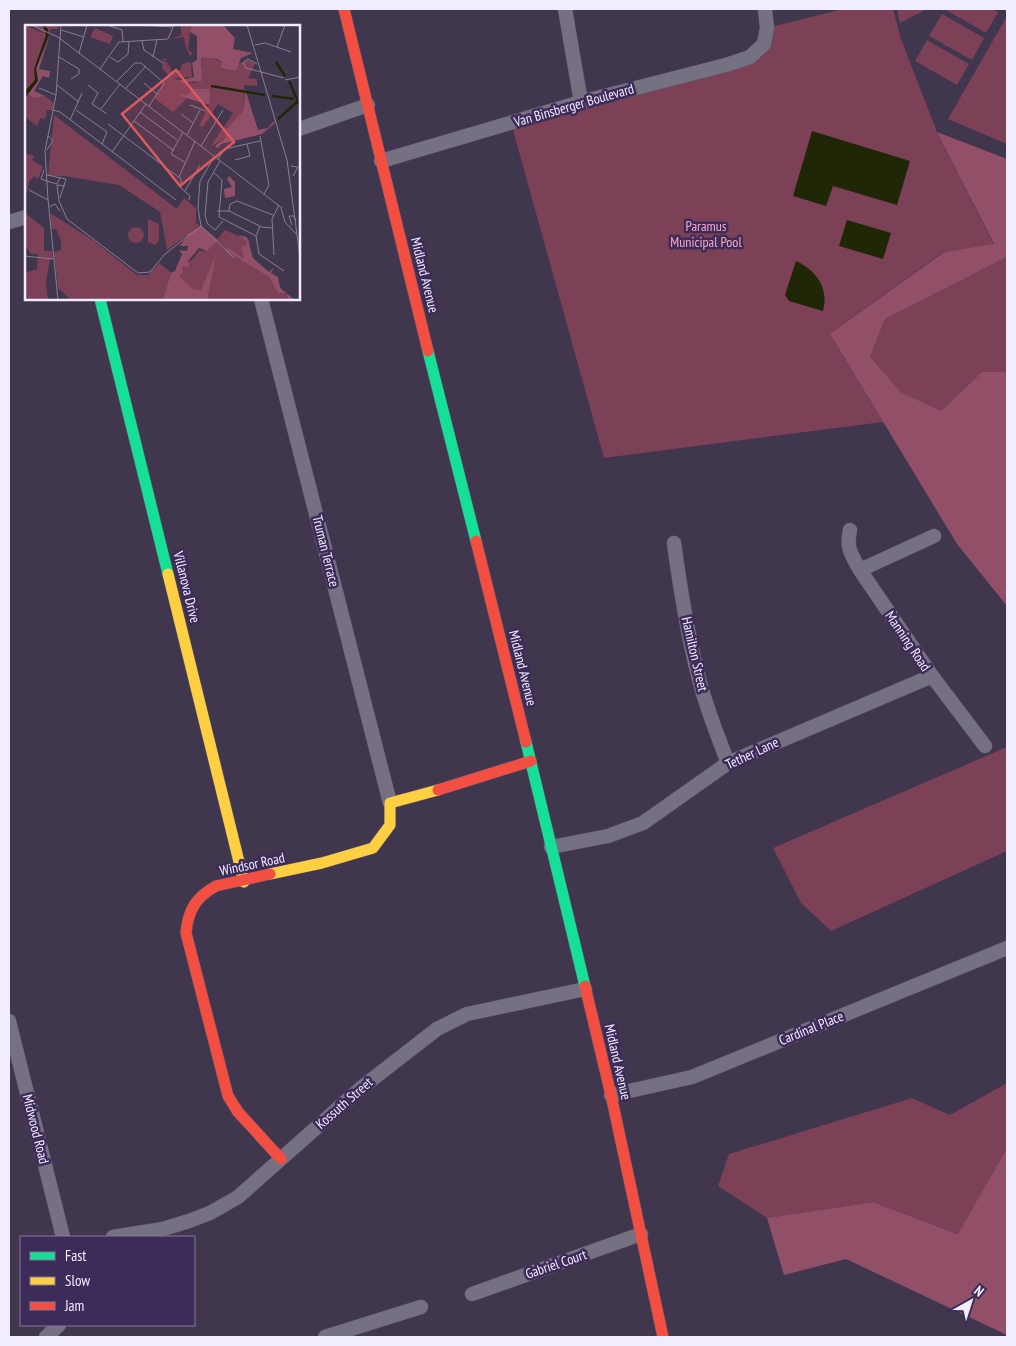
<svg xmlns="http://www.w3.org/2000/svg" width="1016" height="1346" font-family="'PT Sans Narrow',sans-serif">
  <rect width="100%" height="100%" fill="#40364e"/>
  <path fill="#7c4057" d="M843,9h50l8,30 36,93 57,113 -51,7 -113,82 53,88 -279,36 -93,-335 239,-66 17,-29z
    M897,9h30l-27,14z
    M944,9h48l6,3 -12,21z
    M942,14l42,24 -12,22 -43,-24z
    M1007,16v128l-59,-25z
    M927,40l42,24 -12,21 -42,-24z
    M1007,257v115h-25l-41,39 -40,-19 -31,-35 15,-38z
    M1007,747v104l-176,80 -30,-28 -28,-55z
    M1007,1083v65l-48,86 -86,-32 -106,16 -49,-32 11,-32 183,-56 38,17z"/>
  <path fill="#924f68" d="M937,132l70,27v98l-122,62 -15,38 31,35 40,19 41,-39h25v234l-50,-62 -127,-210 114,-82 50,-8z
    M1007,1148v187l-161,-76 -62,16 -17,-57 106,-16 85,32z"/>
  <path fill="#202707" d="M812,131l98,30 -13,44 -64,-19 -7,20 -33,-10z
    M847,220l44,13 -8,26 -44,-13z
    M796,261c21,10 33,27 27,50l-34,-10 -4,-6z"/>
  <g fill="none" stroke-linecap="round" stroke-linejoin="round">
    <defs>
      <path id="street" d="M565,9l16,93
        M299,129l69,-24
        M381,161l200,-59 145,-37 24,-8 14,-13 3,-16 -2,-19
        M9,222l17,-5
        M261,299l129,504
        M850,530c-4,18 1,24 10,40l72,106 53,70
        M674,543c6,44 13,89 24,132 7,30 19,59 30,88
        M860,570l74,-34
        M551,847l57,-11 35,-13 85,-60 204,-87
        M9,1021l54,216
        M611,1095l81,-18 315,-129
        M113,1237l50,-8 26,-8 21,-8 28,-16 123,-109 76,-59 30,-15 118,-25
        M472,1294l169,-60
        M46,1337l13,-12
        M325,1337l96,-30"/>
      <path id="fast" d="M100,299l68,275
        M428,351l48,190
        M526,742l59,244"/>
      <path id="slow" d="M168,574l76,308
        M270,874l52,-11 51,-15 17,-23v-22l48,-13"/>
      <path id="jam" d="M344,9l84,342
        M476,541l50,201
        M438,790l93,-29
        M270,874l-54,12c-20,11 -28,24 -30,47l42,163 10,16 43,47
        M585,986l26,109 52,242"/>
    </defs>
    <use href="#street" stroke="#5c5567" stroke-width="15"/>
    <use href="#fast" stroke="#5c5567" stroke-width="12"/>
    <use href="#slow" stroke="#5c5567" stroke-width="12"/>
    <use href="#jam" stroke="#5c5567" stroke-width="12"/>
    <use href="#street" stroke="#767083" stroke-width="14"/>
    <use href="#fast" stroke="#16e098" stroke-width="11"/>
    <use href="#slow" stroke="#ffcf43" stroke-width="11"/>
    <use href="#jam" stroke="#f24e42" stroke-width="11"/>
  </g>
  <g text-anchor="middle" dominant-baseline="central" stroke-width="5" stroke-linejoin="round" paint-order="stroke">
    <g font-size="14" fill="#f2edfe" stroke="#3d2c59">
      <text transform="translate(574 105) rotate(-16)">Van Binsberger Boulevard</text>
      <text transform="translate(425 275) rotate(76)">Midland Avenue</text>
      <text transform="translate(326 551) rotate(76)">Truman Terrace</text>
      <text transform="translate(187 587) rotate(76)">Villanova Drive</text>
      <text transform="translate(908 641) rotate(56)">Manning Road</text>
      <text transform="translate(695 654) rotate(77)">Hamilton Street</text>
      <text transform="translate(523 668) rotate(76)">Midland Avenue</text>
      <text transform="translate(752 753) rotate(-25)">Tether Lane</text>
      <text transform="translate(252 864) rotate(-12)">Windsor Road</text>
      <text transform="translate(811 1028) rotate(-22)">Cardinal Place</text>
      <text transform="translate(618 1062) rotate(77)">Midland Avenue</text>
      <text transform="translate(344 1103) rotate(-41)">Kossuth Street</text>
      <text transform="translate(36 1129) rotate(76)">Midwood Road</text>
      <text transform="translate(556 1264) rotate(-19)">Gabriel Court</text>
    </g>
    <g font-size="14" fill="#ffa8c2" stroke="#3d2c59">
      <text x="706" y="226">Paramus<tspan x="706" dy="16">Municipal Pool</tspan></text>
    </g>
  </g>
  <g transform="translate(25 25)">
    <rect width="275" height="275" fill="#40364e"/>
    <path d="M0,0l20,9 -12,-9h25v4h-7l-15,39 2,11 -10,12 6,6 11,-1 9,7 -1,7h-6l-2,9 -5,-1 -3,8 -12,-9zM156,0h10l-3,25 5,3 -3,3 -5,-11 -1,-8 -12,2 9,-4zM70,3l18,8 -3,8 -20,-7zM180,31l17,6 -2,6 16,3 1,-7 11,-4 7,4 -7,14 9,1v7l-13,-1v25l-18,28 -15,8 22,-33 -15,-9 -15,23 -4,-1 12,-25 -3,-3 3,-8 -18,-1 -7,7 -4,-3 5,-11 9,1 6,-17 -1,-9zM138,34h5l-4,2 5,3 -4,2 5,-1 2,13v-8h8l2,-6 9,-2 1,15 -19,1 12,6 -5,12 7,2 -14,14 -19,-14 15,-23 -7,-6zM29,90l123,94 7,-11 12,10v15l4,3 -33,24 -7,-38 -41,-27 -55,-9h-16zM0,128l9,3 -2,4 11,7 -5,12 -4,-3 -5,6 -4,19zM0,188l19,15v23h8l1,8h-3l-4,23 2,18h-23v-27l12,-4 1,-15h-7l-6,-9zM25,188l44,28 43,34h11l11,-12 14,11 -9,26h-93l-13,-12 -4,-36 7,-2v-9l-5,-12h-4zM123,194l11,5v16l-3,5 -8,-3zM103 210a8 8 0 1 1 16 0a8 8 0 1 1-16 0ZM200,205l25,11 -5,17 33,26 12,16h-84l-29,-23 6,-13 9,-4 7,-9h8z" fill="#7c4057"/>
    <path d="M167,0h31l12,13 -2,11 20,4 -12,5 -5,13 -16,-3 2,-6 -5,-3 -16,-2 1,24 -15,1 -5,11 4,3 7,-7h17v16l-30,-9 5,-12 -8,-3 17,-4 -2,-14 5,-3v-24l-7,-4zM25,10l-11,34 16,3 -5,-1 -1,7 -6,-2 -9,15 11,5 -11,2 -7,-5 11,-14 -2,-11zM220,64l13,41 10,-2 6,-7 1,2 -13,11 -41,10 -3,4 -3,-2 11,-8 -1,-7 19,-21zM204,151l6,6v14l-10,2 -1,-9 8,-2 -5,-8zM176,201l17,14 -11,11 -8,-3 -11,13 1,6 -7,-1 1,6 -4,4 14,13 8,1 15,-35 -9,45h-44l8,-27 4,-2 7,-17 -3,-4 8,1 1,-5h-8l8,-12zM213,210l9,2 6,21 16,14 5,-4 -3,5 7,4 2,11 15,12h-6l-3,-7h-8l-9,-16 -44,-27 3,-2 16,11 -3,-12 5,-1 1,-4z" fill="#924f68"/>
    <path d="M18,0l5,4 1,5 -13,35 2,12 -13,17v-7l10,-11 -1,-11 12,-34z" fill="#202707"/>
    <path fill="none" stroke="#202707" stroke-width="2.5" d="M251,37l9,14M264,56l11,25M186,61l54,9M247,71l22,3M253,94l19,-17"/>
    <path fill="none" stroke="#877f94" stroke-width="1" d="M6,0l27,12 224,171M82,0l15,5 1,11M113,0l35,2M222,0l40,135 13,97M36,5l23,7M117,16l2,9 19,13M230,20l10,-2 26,9M252,22l8,-22M54,28l8,-28M34,32l20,12v5l-8,5M85,32l8,5 10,-8 1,-13M128,32l4,-17M232,39l-9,-5 -5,4 3,5 38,10M75,44l19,-27 49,-3 6,-14M260,55l15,-3M92,56l18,-18h6l23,20 -15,23M119,58l13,11M32,60l22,17M63,60l10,8 -6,11 15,10M14,63l17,7M101,63l20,-22M165,80l16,6M76,84l19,-25M28,85l7,2 116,88M51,85l31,22 -5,12M115,87l37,28M156,89l12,9M45,95l12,-27M109,96l39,29M83,99l73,55v9l9,8 -1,4M158,107l-12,22 15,9M162,110l13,-25M235,111l9,49 -5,9M176,121l22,-36M22,125l6,-10 -5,-4M87,127l34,-48M189,132l-14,24 -2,27 3,18 33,32M193,134l7,-10 35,-8M210,135l15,-4 -3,-12M195,136l-12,21 -3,33 2,8 8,7 8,-9M266,141l7,1 -5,9M19,145l-3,9 6,2M188,147l9,8 -3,37 37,19M22,150l19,4 -6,19M154,152l16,-36M22,156l10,3 3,-6M40,161l-8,-1 2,16 8,18 71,54 12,-1 15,-18 36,-28M4,165l19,10M160,166l15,-26M23,174l10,101M23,175l-3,-49 11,-56 5,-70M24,182l6,-3 5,7M256,183l4,14 12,13M192,186h12l33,16 10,1M204,186l1,-7 7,-3 36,14M267,200l-3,-9h5l2,5M235,201l-4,10 3,18 25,17M249,230l-2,-36 7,-14M0,231l28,3"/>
    <path fill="#dd595e" fill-opacity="0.15" stroke="#dd595e" stroke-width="2.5" d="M151,45l58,72 -54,44 -58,-72z"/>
    <rect width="275" height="275" fill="none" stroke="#f2edfe" stroke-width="2.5"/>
  </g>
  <rect width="1016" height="1346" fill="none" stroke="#f2edfe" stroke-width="20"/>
  <rect x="20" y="1236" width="175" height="90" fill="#3d2c59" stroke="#85799b"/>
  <rect x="30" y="1252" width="25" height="8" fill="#16e098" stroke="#85799b"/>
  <text x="65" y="1261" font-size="15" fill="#f2edfe">Fast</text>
  <rect x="30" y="1277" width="25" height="8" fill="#ffcf43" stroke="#85799b"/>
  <text x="65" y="1286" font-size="15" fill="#f2edfe">Slow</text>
  <rect x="30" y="1302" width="25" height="8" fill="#f24e42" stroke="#85799b"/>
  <text x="65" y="1311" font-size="15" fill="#f2edfe">Jam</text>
  <g transform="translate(971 1301) rotate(39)" stroke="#3d2c59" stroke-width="4" paint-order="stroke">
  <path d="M0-4L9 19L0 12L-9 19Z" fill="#f2edfe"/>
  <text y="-8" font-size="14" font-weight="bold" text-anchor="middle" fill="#f2edfe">N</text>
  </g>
</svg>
